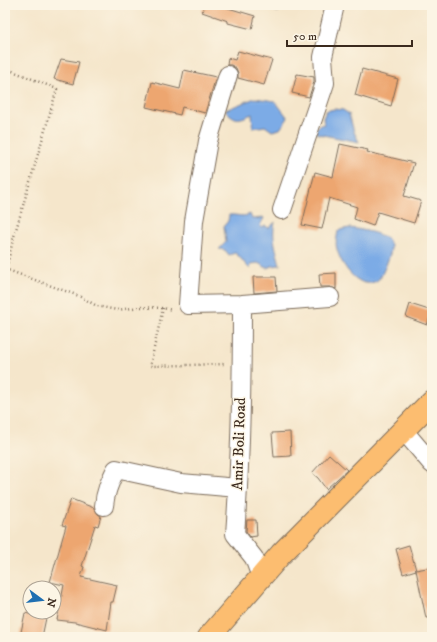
<svg xmlns="http://www.w3.org/2000/svg" width="437" height="642" font-family="'IM FELL DW Pica',serif">
  <rect width="100%" height="100%" fill="#fcf5e5"/>
  <filter id="ink" filterUnits="userSpaceOnUse"><feTurbulence type="fractalNoise" baseFrequency=".025" numOctaves="2"/><feDisplacementMap in="SourceGraphic" scale="8" xChannelSelector="R" yChannelSelector="G"/><feConvolveMatrix kernelMatrix="1 2 1 2 8 2 1 2 1" color-interpolation-filters="sRGB"/></filter>
  <filter id="wash" filterUnits="userSpaceOnUse"><feTurbulence type="fractalNoise" baseFrequency=".012" numOctaves="4" result="noise"/><feDisplacementMap in="SourceGraphic" scale="16" xChannelSelector="R" yChannelSelector="G"/><feGaussianBlur stdDeviation="0.9" result="paint"/><feColorMatrix in="noise" values="0 0 0 0 0 0 0 0 0 0 0 0 0 0 0 0 0 1.4 0 .05"/><feComposite in="paint" operator="in"/></filter>
  <g filter="url(#wash)">
    <rect width="100%" height="100%" fill="#f5e6cb"/>
    <path fill="#7cabe6" stroke="#5c6a82" d="M263,5h17l-2,7z
      M255,98l20,3 13,17 -8,11 -8,2 -7,-5 -12,2 -1,-14c-14,6 -16,7 -27,-4z
      M334,109l9,1 6,4 5,18 5,10 -41,-8 -3,-2 3,-6 6,-2 -1,-6 3,-7z
      M250,214l2,5 12,-1 -4,7 2,3 3,-2 4,2 6,-6c-4,15 2,29 5,43l-8,1 -5,2 -9,-5 -7,1 -1,5c-6,-5 -9,-12 -15,-16l-6,2 -4,-5 -6,-1 7,-7 -2,-16 4,-5 1,-6c7,-1 14,3 21,-1z
      M350,228c11,2 41,5 41,19 0,6 -3,13 -5,18 -3,6 -5,15 -12,17 -17,7 -34,-19 -37,-33 -2,-6 0,-12 1,-18l5,-2z"/>
    <g id="blocks">
      <path fill="#eda670" d="M204,5h14l37,11 -3,13 -24,-6v-2l-26,-9z
        M238,51l34,9 -8,25 -26,-7v-5l-2,-5 -5,-3h-4l1,-7 7,2z
        M61,59l18,3 -6,22 -19,-5z
        M362,69l36,10 -7,27 -36,-11z
        M184,70l32,7 -11,36 -23,-6 -2,8 -34,-8 6,-25 28,7z
        M297,74l17,3v5l-5,15 -17,-4z
        M340,144l28,6 -1,2 47,11 -10,33 17,5 -7,22 -36,-11 -5,14 -19,-7 3,-12 -28,-9 -7,31 -20,-4 13,-53 18,5z
        M336,273v16l-6,-2h-10l-1,-13z
        M253,277h23l1,14 -23,2z
        M410,304l22,7 -5,14 -21,-8z
        M290,432l1,24 -17,1 -2,-24z
        M329,454l18,16 -21,19 -8,-11 -6,-5z
        M71,499l23,9 4,6 3,2 -3,10 -3,-1 -13,41 2,1 -3,10 36,8 -4,17h-2l-4,28 -32,-8 -18,-2 7,-35 -14,-3 16,-56 -4,-1z
        M247,520h9l1,16 -7,1 -4,-6z
        M409,545l7,25 -13,4 -7,-25z
        M432,567v50l-6,1 -10,-48z
        M25,613l21,5 -4,19h-22z"/>
    </g>
  </g>
  <g filter="url(#ink)">
    <use href="#blocks" fill-opacity="0" stroke="#7c6c5b" stroke-width="1"/>
    <g fill="none" stroke-linecap="round" stroke-linejoin="round">
      <defs>
        <path id="minor" d="M228,75l-20,66 -14,80 -6,84 54,-1 88,-7
          M282,210l43,-127 -2,-26 12,-52
          M242,304c0,76 -1,153 -7,230l19,24 7,19
          M404,431l28,33
          M104,506c1,-14 6,-25 12,-37l65,14 57,5"/>
        <path id="major" d="M209,637l72,-83 151,-153"/>
      </defs>
      <use href="#minor" stroke="#7c6c5b" stroke-width="20"/>
      <use href="#major" stroke="#7c6c5b" stroke-width="24"/>
      <path stroke="#7c6c5b" stroke-width="2.5" stroke-dasharray="1 3" stroke-linecap="butt" d="M5,68l52,21 -44,151 -7,30
        M5,269l74,27 18,10 20,4 23,-3 23,1 9,2
        M163,308l-13,58 75,-2"/>
      <use href="#minor" stroke="#fff" stroke-width="18"/>
      <use href="#major" stroke="#fcbd6f" stroke-width="22"/>
    </g>
  </g>
  <g text-anchor="middle" dominant-baseline="central" stroke-width="3" stroke-linejoin="round" paint-order="stroke">
    <g font-size="15" fill="#3b2a1e" stroke="#fcf5e5">
      <text transform="translate(239 444) rotate(-88)">Amir Boli Road</text>
    </g>
  </g>
  <rect width="437" height="642" fill="none" stroke="#fcf5e5" stroke-width="20"/>
  <g transform="translate(42 600) rotate(105)"><circle r="19" fill="#fcf5e5" stroke="#afa495"/>
  <path d="M0-3L7 15L0 10L-7 15Z" fill="#1f6fb2"/>
  <text y="-6" font-size="11" font-weight="bold" text-anchor="middle" fill="#3b2a1e">N</text>
  </g>
  <path d="M287 40v6h125v-6" fill="none" stroke="#3b2a1e" stroke-width="2"/>
  <text x="293" y="40" font-size="12" fill="#3b2a1e" stroke="#fcf5e5" stroke-width="3" paint-order="stroke">50 m</text>
</svg>
